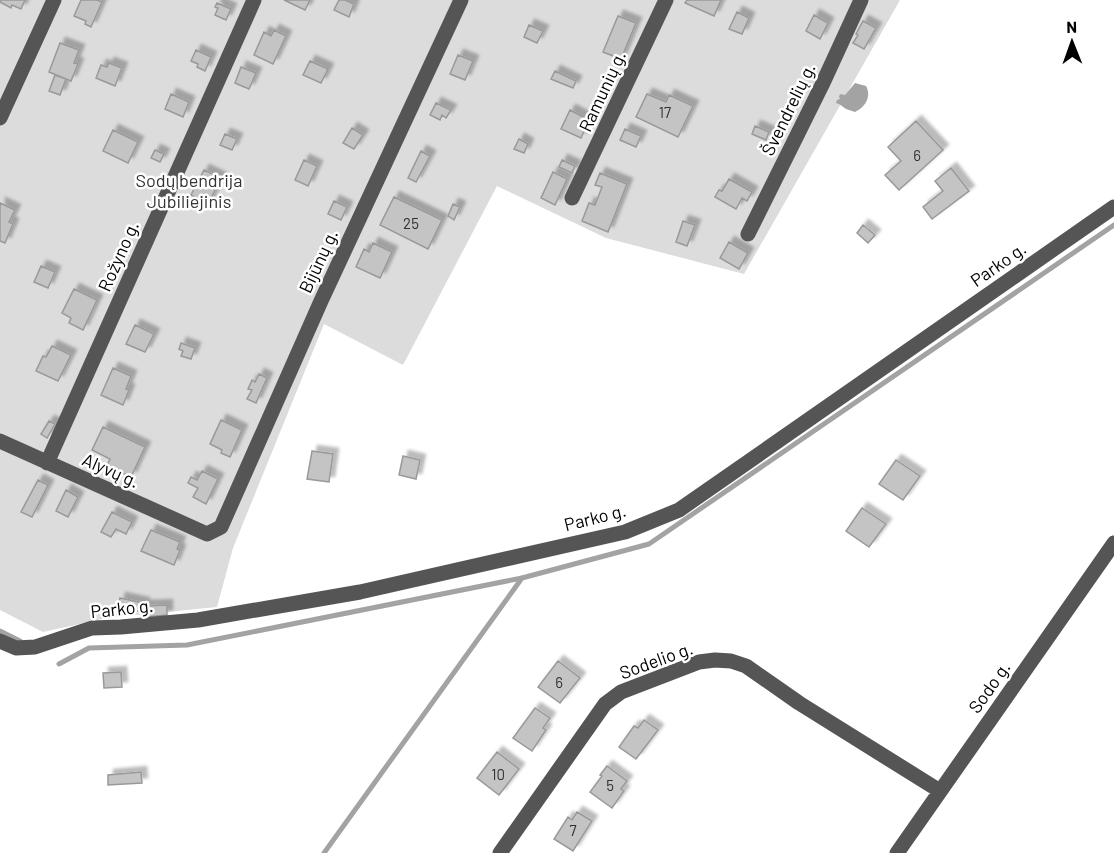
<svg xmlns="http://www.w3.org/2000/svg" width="1114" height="853" font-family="Barlow,sans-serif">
  <defs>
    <filter id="shadow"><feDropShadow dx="5.5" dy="-5.5" stdDeviation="1.5" flood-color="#0004"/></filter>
  </defs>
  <rect width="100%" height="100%" fill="#fff"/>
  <path fill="#dcdcdc" d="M0,0h900l-156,274 -138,-36 -109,-52 -94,179 -79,-41 -91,224 -16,59 -110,11 -64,14 -43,-22z"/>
  <path fill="#a3a3a3" d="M855,83l11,3c6,11 -1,21 -11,26l-9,-3 -7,-5 -3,-1 1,-3 3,-1 -1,-2 1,-3 5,1z"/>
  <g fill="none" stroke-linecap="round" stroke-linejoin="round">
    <path stroke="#a3a3a3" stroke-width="5" d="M0,631l20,10
      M59,664l30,-16 98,-3 335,-67 127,-34 465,-319
      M324,853l198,-275"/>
  </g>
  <path fill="#c4c4c4" stroke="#999" stroke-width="1.5" filter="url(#shadow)" d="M0,0h25l-4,9 -9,-4 -1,3 -11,-6z
    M81,0h16l5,2 -11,25 -6,-3 1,-3 -12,-5z
    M284,0h26l-5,10z
    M339,0h6l9,4 -5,13 -15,-7z
    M687,0h34l-7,16 -29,-13z
    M217,3l14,6 -5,11 -11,-5 3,-7 -3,-1z
    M737,12l12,6 -7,16 -13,-5z
    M814,15l14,8 -8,16 -14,-8z
    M618,16l18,7 -15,36 -18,-7z
    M863,21l13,7 -12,21 -11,-6 5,-8 -2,-1z
    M529,25l14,6 -6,12 -13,-6z
    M274,30l12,6 -13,28 -19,-9 10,-23 7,4z
    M60,43l19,7 -5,13 4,1 -7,17 -22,-9z
    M196,50l15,7 -6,14 -8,-4 1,-3 -7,-3z
    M458,55l15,6 -8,19 -15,-6z
    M310,61l18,8 -7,14 -18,-8z
    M109,63l13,5 -7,18 -19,-8 5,-13 6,2z
    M241,67l15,6 -7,16 -14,-6z
    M555,71l21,10 -3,7 -22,-9z
    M55,75l11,4 -6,16 -11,-4z
    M171,94l18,8 -6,15 -18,-8z
    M647,94l19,8 3,-7 24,11 -15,31 -42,-20z
    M436,103l15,7 -5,8 -4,-3 -2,5 -10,-5z
    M570,110l19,10 -8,18 -20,-9z
    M916,121l27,29 -44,40 -14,-15 16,-14 -13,-14z
    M755,126l14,6 -3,8 -14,-6z
    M352,128l11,7 -9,14 -11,-6z
    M625,129l16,7 -5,11 -16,-7z
    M113,130l25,12 -10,21 -25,-12z
    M225,134l12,5 -5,11 -12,-5z
    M519,139l9,5 -4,9 -10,-4z
    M155,150l9,4 -4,8 -9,-4z
    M421,151l9,5 -14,26 -8,-4z
    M304,160l13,6 -9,20 -13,-6z
    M562,160l13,6 -3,7 -13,-6z
    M951,168l18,23 -37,28 -9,-12 20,-16 -8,-10z
    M204,170l17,8 -13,26 -17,-9z
    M553,172l14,7 -12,26 -14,-7z
    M600,173l27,11 -19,48 -26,-11 7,-18 6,2 7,-18 -7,-2z
    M729,179l23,13 -5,9 -5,-3 -6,11 -21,-12 4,-7 3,1z
    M394,197l48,23 -14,29 -48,-24z
    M334,201l13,6 -6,13 -13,-6z
    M0,203l15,7 -6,12 4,2 -8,19 -5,-2z
    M453,204l7,3 -6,13 -6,-4z
    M683,221l12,4 -8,21 -11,-4z
    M863,225l12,10 -7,8 -11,-10z
    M729,242l19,11 -9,16 -19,-11z
    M373,243l19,9 -12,26 -24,-11 8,-18 5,3z
    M41,266l14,6 -7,16 -14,-6z
    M74,289l23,11 -14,30 -14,-7 2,-5 -9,-5z
    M135,325l19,9 -9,18 -19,-8z
    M181,343l14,5 -4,11 -10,-3 2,-5 -4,-2z
    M52,346l19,9 -13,26 -22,-10 7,-15 3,1z
    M113,368l18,8 -5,13 3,1 -6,15 -22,-10z
    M259,374l8,4 -11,25 -9,-4 5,-9 -4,-1 4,-9 3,2z
    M221,420l21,10 -12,27 -9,-4 1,-3 -12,-6z
    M49,421l6,3 -8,14 -6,-4z
    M103,427l42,20 -14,30 -24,-11 3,-7 -18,-9z
    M312,451l21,3 -4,28 -22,-3z
    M403,456l17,4 -4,19 -17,-4z
    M896,460l24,16 -17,24 -24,-16z
    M202,471l16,8 -12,25 -13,-7 5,-9 -10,-5 3,-6 6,3z
    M38,480l10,5 -16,32 -11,-5z
    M66,490l12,7 -10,20 -12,-6z
    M862,508l24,16 -17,23 -23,-16z
    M112,512l20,10 -6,12 -10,-5 -5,8 -10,-5z
    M151,530l29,12 -3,7 3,1 -6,15 -33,-14z
    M120,598l24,5 -1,9 -25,-4z
    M167,605v10l-22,2 -1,-11z
    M558,661l22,17 -20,25 -22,-16z
    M121,672l1,15 -18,1 -1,-15z
    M535,708l15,10 -7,10 3,2 -14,21 -19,-13z
    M644,720l14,10 -22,29 -17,-12 15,-21 4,2z
    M497,752l22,17 -20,26 -22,-17z
    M607,766l20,15 -6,8 3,2 -12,17 -22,-16 12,-16 -2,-1z
    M141,772l1,11 -34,2v-10z
    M577,812l15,9 -19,30 -19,-12 14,-22 4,3z"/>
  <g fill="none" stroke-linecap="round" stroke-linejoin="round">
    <path stroke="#555" stroke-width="15" d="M0,118l54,-118
      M572,198l94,-198
      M748,234l74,-149 39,-85
      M0,441l207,93 14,-7 100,-226 140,-301
      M47,463l207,-463
      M0,641l16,7 19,-1 57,-19 29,-1 77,-7 162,-28 265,-60 54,-22 435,-303
      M500,853l105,-149 16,-12 78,-30 16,-2 16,1 15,5 53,37 141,88
      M897,853l217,-310"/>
  </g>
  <g text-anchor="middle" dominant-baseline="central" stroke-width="5" stroke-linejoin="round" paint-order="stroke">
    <g font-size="15" fill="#313131">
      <text x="665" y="112">17</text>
      <text x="917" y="155">6</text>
      <text x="411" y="223">25</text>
      <text x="559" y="682">6</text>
      <text x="498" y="774">10</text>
      <text x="610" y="785">5</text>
      <text x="573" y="830">7</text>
    </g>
    <g font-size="18" fill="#000" stroke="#fff">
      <text transform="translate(602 91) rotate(-65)">Ramunių g.</text>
      <text transform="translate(788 109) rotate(-64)">Švendrelių g.</text>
      <text transform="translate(118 256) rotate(-66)">Rožyno g.</text>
      <text transform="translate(318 261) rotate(-65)">Bijūnų g.</text>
      <text transform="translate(998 264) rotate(-35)">Parko g.</text>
      <text transform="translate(111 470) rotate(24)">Alyvų g.</text>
      <text transform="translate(595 517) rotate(-14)">Parko g.</text>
      <text transform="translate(122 608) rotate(-6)">Parko g.</text>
      <text transform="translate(656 660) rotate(-20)">Sodelio g.</text>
      <text transform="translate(989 687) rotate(-55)">Sodo g.</text>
    </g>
    <g font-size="18" fill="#333" stroke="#fff">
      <text x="189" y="180">Sodų bendrija<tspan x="189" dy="21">Jubiliejinis</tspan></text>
    </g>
  </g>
  <g transform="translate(1072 42) rotate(359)" stroke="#ffffff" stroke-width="4.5" paint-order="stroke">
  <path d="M0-4.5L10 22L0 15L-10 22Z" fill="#000000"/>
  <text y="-9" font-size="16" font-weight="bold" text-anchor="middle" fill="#000000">N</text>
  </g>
</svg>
